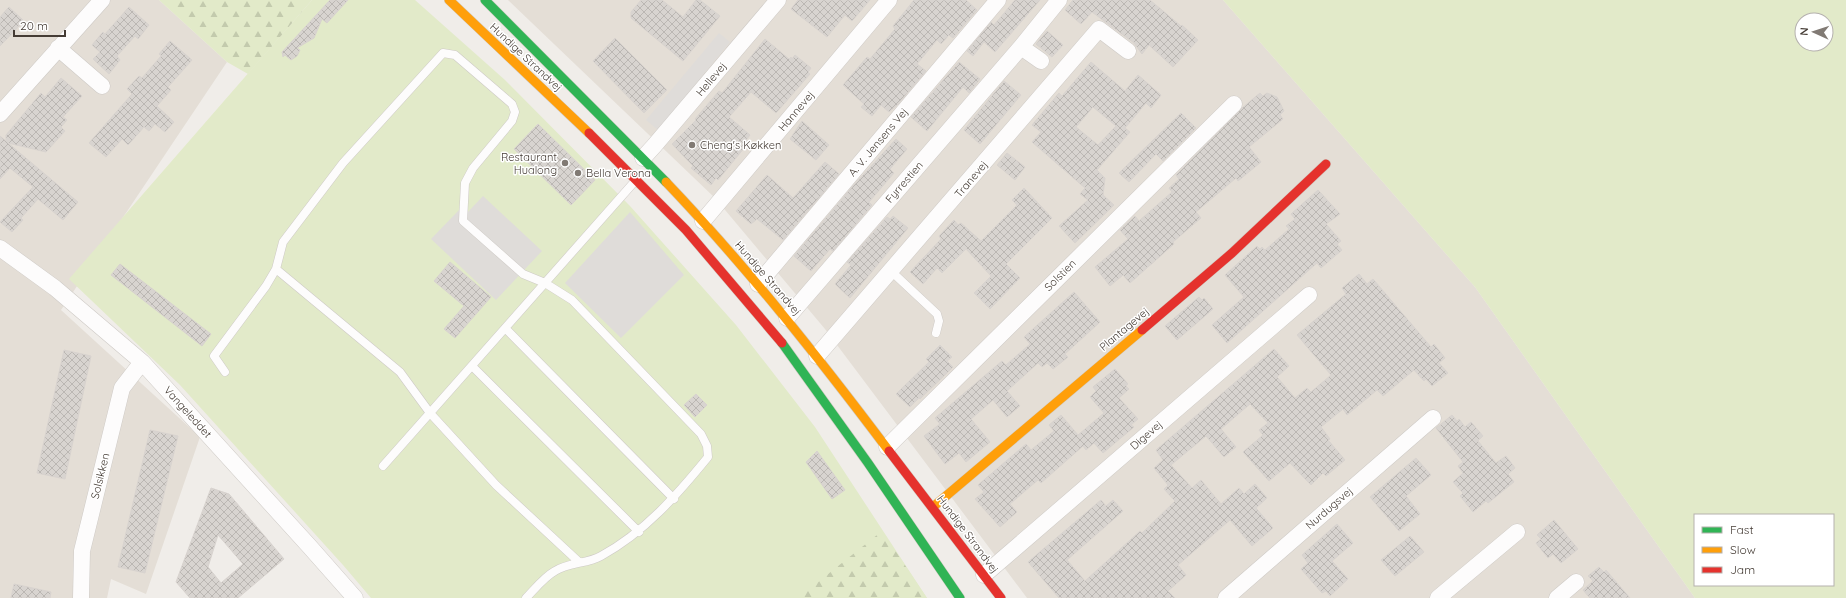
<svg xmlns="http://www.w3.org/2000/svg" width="1846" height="598" font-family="Quicksand,sans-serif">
  <defs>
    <pattern id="forest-firs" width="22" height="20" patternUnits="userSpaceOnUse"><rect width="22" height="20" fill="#e2eac9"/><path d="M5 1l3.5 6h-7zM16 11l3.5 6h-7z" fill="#c3caad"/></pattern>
    <pattern id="building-cross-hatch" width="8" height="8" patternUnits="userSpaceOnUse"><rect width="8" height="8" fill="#d8d4d0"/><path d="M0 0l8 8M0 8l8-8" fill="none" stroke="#bbb7b3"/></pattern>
  </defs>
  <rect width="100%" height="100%" fill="#f0ede9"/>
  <path fill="#e4ded6" d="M0,0h159l68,62 -166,248 139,127 -54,157 -35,-15 -4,19h-107z
    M508,0h715l252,287 220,311h-668l-202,-269 -110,-131z"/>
  <path fill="#e2eac9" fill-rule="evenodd" d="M312,0h103l90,80 125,126 106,119 79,102 112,171h-556l-28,-33 -163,-180 -111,-106z
    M1223,0h623v598h-151l-220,-311zM1802,20h24v24h-24zM1695,515h138v70h-138z"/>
  <path fill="url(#forest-firs)" d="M159,0h153l-64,74 -21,-12z
    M882,531l45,67h-129z"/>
  <path fill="#dfdcd9" d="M719,33l11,9 -72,88 -12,-10z
    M483,196l59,55 -46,49 -65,-61 30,-31 6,5z
    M630,212l54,63 -63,63 -56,-55z"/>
  <path fill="url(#building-cross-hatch)" stroke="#d8d3cf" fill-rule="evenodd" d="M330,0h18l-21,23 -5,-4 -8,19 -17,10 3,2 -3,6 -6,4 -6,-5 -2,2 -1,-5z
    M641,0h21l21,17 13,-17h4l20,16 -37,45 -52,-43v-6z
    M798,0h72l-18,21 -7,-6 -18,22 -36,-28z
    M914,0h52l11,10 -24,28 -4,-3 -8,9 -4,-4 -20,24 9,7 -29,34 -8,7 -8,-7 -9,11 -11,-9 3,-3 -21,-19 24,-28 3,2 25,-30 -2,-3z
    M1015,0h25l-45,52 -11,-10 -11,14 -6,-5 24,-29 3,3z
    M1073,0h77l31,26 1,-1 16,15 -25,27 -24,-22 -7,9 -8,-11 -42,-31 -11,12 -16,-14z
    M9,7l15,14 -24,25v-29z
    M129,7l20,18 -11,14 -3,-3 -18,20 3,4 -11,14 -16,-15 7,-7 -8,-7 11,-13 2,2z
    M1047,31l16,14 -11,12 -16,-13z
    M615,38l52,52 -23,23 -51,-52z
    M765,39l24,20 2,-2 1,2 3,-4 16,13 -3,4 2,2 -34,39 -25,-21 -22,25 21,18 -4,5 3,2 -31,38 -2,-2 -5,7 -20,-17 2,-2 -21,-22 24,-24 -1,-1 24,-28 3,2z
    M170,41l22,19 -24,27 3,3 -14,16 17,16 -9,10 -10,-8 -6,7 -5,-4 -16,18 -6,-6 -16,18 -17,-14 43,-49 -5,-5 12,-13 3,2 19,-22 -2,-2z
    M959,62l21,17 -11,14 -6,-6 -36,44 -16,-14z
    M1091,62l34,29 13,-16 23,20 -10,13 -5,-5 -21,25 5,4 -33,38 8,8 -2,17 11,10 -39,38 -16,-17 29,-26 -8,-6 5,-6 -53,-46 9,-10 -9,-7 27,-32 3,3zM1093,107l23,19 -18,19 -22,-18z
    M61,78l21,18 -19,21 4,3 -6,7 4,4 -19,21 -38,-9 70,59 -15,18 -25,-21 -17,19 2,2 -11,12 -12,-10 33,-35 -23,-19 -10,11v-43l6,5v-6l35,-42 4,4z
    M1004,81l17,14 -41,49 -16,-14z
    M1260,93l3,3 4,-3 10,4 7,14 -4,4 3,4 -34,28 12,15 -23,19 -2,-3 -40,34 5,6 -28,24 1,2 -44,39 -7,-8 -13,11 -15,-19 33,-28 -8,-9 15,-14 4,5 33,-29 -3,-4 10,-9 -3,-4 66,-67z
    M1181,113l15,15 -33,33 -7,-7 -27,28 -10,-9z
    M802,121l27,24 -13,15 -26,-21z
    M538,124l57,56 -24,25 -57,-56z
    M896,139l11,10 -17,20 4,4 -25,29 3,3 -39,46 -3,-2 -19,22 -17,-15 59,-70z
    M1007,153l18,14 -10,13 -18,-15z
    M825,162l14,12 -56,66 -26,-21 -6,5 -15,-13 31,-36 26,23z
    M1024,188l28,30 -46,46 14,14 -30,31 -16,-16 17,-17 -25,-27 -24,24 -5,-5 -14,16 -13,-12 31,-33 -2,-3 15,-16 4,5 3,-2 20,18 36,-36 -5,-5z
    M1318,190l22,24 -14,10 15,17 -4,3 5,6 -21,18 -4,-5 -90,80 -15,-18 32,-28 -19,-22 32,-29 3,3 2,-2 3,3 24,-21 -3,-3 9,-7 -4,-5z
    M893,216l15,12 -58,70 -15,-14 16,-19 -4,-3 40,-45 3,2z
    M450,262l41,35 -36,41 -11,-9 20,-23 -30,-25z
    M120,264l91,70 -9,12 -91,-71z
    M1359,274l8,10 6,-5 58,68 3,-3 11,14 -6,5 9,10 -16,13 -6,-7 -2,2 -10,-11 -31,26 -6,-6 -30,25 -4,-6 -22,18 9,12 -2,1 17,20 -19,16 -3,-3 -12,12 -21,-22 -21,18 -26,-29 20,-17 -4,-5 9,-7 -18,-19 -29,25 15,18 -12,10 -18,-21 -35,29 21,23 9,-8 20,24 18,-16 5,6 11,-10 12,14 -11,10 17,20 -21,18 -22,-26 -52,45 8,10 -18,16 7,7h-116l-31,-36 73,-62 5,6 7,-6 10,11 -56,49 18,21 55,-50 2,2 33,-32 -11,-12 4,-4 -14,-17 9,-8 -7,-10 118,-101 15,17 -12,11 18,21 12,-10 4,4 20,-17 -34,-40 49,-41 -4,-6z
    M1074,292l26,30 -35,32 3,3 -15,12 -6,-6 -5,4 -4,-4 -31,28 13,15 -13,11 -14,-17 -22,19 19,23 -24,20 -7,-9 -14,11 -21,-28 16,-12 -5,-6 67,-57 4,4 24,-21 -6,-7z
    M1199,297l3,3 2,-2 9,11 -36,31 -12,-14z
    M940,345l12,12 -5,4 6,6 -33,32 -1,-1 -9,9 -14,-13 33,-32 -3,-3z
    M64,350l27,6 -26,123 -28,-6z
    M1115,369l13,15 -2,2 3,3 -10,9 19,21 -7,6 3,2 -31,26 -9,-10 -8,7 -3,-4 -42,37 -3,-3 -28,24 7,8 -17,15 -25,-28 9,-7 -6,-7 48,-41 5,6 23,-19 -5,-6 12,-10 17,20 26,-22 -14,-16 6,-6 -3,-4z
    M696,394l11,11 -12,12 -11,-12z
    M1452,415l5,6 2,-2 6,8 6,-5 12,14 -5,5 18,22 10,-7 9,12 -7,6 6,8 -26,21 -2,-2 -13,11 -13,-16 3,-3 -10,-11 10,-9 -5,-7 5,-4 -27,-34z
    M150,430l28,6 -33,137 -27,-6z
    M817,451l28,39 -13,9 -26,-37z
    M1416,458l15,17 -25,21 14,18 -21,17 -29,-34z
    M211,488l18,6 55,65 -46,39h-48l-14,-16zM218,535l25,29 -22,19 -13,-16z
    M1554,520l24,29 -17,14 -8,-9 -5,4 -12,-15 5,-4 -4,-4z
    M1337,524l16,19 -21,18 16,18 -18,17 -4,-5 -4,2 -21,-24 7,-6 -6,-8z
    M1410,536l14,16 -29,24 -14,-16z
    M1599,567l5,5 2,-2 24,28h-40l-7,-8 10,-9 -5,-5z
    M14,584l37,8 -1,6h-39z"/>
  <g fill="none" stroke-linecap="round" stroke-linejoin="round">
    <defs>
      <path id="lane" d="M276,269l124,103 30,41 66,72 83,77
        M892,272l45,42 2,7 -3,12
        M505,328l169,171
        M472,366l167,166
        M225,372l-11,-16 52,-70 10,-17 7,-27 60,-79 100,-110 12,2 57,49 3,8 -3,9 -39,47 -8,15 -2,38 60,53 22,9 27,17 129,134 6,12 1,11c-31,38 -63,75 -107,99 -14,8 -32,6 -46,15 -11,6 -21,19 -29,27
        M383,466l253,-286"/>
      <path id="street" d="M1021,47l20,14
        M58,48l44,38
        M0,114l102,-114
        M643,158l11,-12 124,-146
        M703,221l186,-221
        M0,248l55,40 87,74 168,185 45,51
        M758,284l240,-284
        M787,318l234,-271 38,-47
        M817,356l282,-327 29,22
        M887,447l347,-343
        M984,575l325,-280
        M81,598l1,-47 40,-163 20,-26
        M1226,598l207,-180
        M1438,598l79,-66
        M1557,598l19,-16"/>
      <path id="fast" d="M485,0l181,182
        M782,343l86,120 92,135"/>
      <path id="slow" d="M449,0l140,133
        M666,182c81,85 153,176 223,269
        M933,507l209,-177"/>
      <path id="jam" d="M589,133l97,97 96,113
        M1142,330l90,-77 94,-89
        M889,451l112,147"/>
    </defs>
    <use href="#lane" stroke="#cecac6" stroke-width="9"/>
    <use href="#street" stroke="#cecac6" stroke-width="17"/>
    <use href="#fast" stroke="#cfc9c0" stroke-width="10"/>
    <use href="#slow" stroke="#cfc9c0" stroke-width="10"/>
    <use href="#jam" stroke="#cfc9c0" stroke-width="10"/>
    <use href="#lane" stroke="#fdfcfc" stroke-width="8"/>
    <use href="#street" stroke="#fdfcfc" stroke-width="16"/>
    <use href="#fast" stroke="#30b455" stroke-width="9"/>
    <use href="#slow" stroke="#ff9f0a" stroke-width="9"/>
    <use href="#jam" stroke="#e5322d" stroke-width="9"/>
  </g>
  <g fill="#817a74" stroke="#fff" stroke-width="1.5">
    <circle cx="692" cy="145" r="4"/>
    <circle cx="565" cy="163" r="4"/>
    <circle cx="578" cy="173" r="4"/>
  </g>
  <g text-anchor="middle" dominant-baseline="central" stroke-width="3" stroke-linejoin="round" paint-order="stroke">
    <g font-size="11" fill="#453c35" stroke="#fff">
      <text transform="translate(526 57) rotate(43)">Hundige Strandvej</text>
      <text transform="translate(711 79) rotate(-50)">Hellevej</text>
      <text transform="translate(796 111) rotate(-50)">Hannevej</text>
      <text transform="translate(878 142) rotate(-50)">A. V. Jensens Vej</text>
      <text transform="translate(971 179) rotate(-50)">Tranevej</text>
      <text transform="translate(904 182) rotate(-49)">Fyrrestien</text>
      <text transform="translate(1060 275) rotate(-45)">Solstien</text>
      <text transform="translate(768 278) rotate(49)">Hundige Strandvej</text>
      <text transform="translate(1124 329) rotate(-40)">Plantagevej</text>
      <text transform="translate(188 412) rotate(48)">Vangeleddet</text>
      <text transform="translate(1146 435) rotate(-41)">Digevej</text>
      <text transform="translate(100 476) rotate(-76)">Solsikken</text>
      <text transform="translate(1329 508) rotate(-41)">Nurdugsvej</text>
      <text transform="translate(968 534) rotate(53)">Hundige Strandvej</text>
    </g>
    <g font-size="11" fill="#453c35" stroke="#fff" text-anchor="start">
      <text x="700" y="145">Cheng's Køkken</text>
      <text x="557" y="157" text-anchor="end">Restaurant<tspan x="557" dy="13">Hualong</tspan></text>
      <text x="586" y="173">Bella Verona</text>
    </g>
  </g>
  <rect x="1694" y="514" width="140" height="72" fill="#ffffff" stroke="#b5b1ae"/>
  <rect x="1702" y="527" width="20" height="6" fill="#30b455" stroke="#b5b1ae"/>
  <text x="1730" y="534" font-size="12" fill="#453c35">Fast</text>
  <rect x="1702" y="547" width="20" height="6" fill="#ff9f0a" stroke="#b5b1ae"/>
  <text x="1730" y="554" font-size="12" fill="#453c35">Slow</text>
  <rect x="1702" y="567" width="20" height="6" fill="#e5322d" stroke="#b5b1ae"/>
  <text x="1730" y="574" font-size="12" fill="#453c35">Jam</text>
  <g transform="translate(1814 32) rotate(273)"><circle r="19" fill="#ffffff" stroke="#b5b1ae"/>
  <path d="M0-3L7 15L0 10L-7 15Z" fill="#817a74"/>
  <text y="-6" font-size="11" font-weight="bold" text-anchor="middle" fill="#453c35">N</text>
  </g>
  <path d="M14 30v6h51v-6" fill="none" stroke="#453c35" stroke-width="2"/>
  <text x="20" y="30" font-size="12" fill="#453c35" stroke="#ffffff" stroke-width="3" paint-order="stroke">20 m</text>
</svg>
